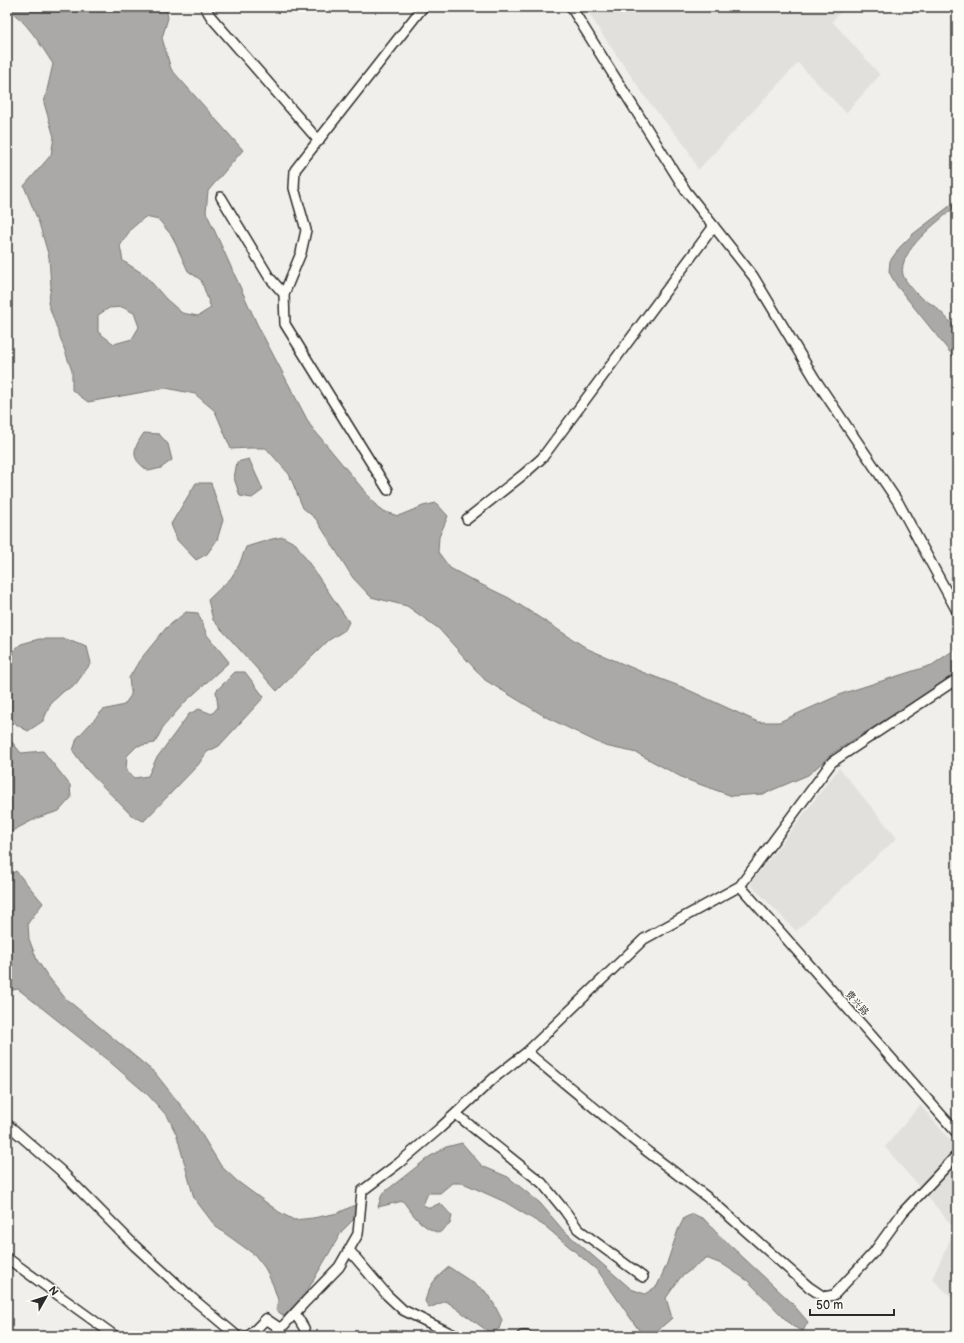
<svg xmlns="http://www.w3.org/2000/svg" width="964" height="1343" font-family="'Balsamiq Sans','LXGW WenKai TC',sans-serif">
  <rect width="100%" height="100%" fill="#f0efeb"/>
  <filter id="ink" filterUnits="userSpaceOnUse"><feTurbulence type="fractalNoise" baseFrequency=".025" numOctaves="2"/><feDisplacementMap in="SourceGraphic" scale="8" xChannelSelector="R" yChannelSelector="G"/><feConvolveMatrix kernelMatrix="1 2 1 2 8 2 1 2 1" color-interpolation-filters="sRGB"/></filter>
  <g filter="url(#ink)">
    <path fill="#e1e0dc" d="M585,7h261l-14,14 48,54 -34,38 -48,-50 -100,107 -11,-22 -38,-46 -45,-65z
      M839,768l58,70 -101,93 -46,-47z
      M920,1105l37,43v154l-25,-23 23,-50 -70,-82z"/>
    <path fill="#aaa9a7" stroke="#777775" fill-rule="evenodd" d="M7,7h159l2,11 -6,20 9,31 72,81 -35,41 -2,21 51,112 53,101 70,85 18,6 25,-10 13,-3 12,13 -9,21 -1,15 12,16 24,13 35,17 79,51 54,23 40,15 76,35h21l65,-29 88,-28 25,-17v23l-17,14 -107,68 -25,22 -45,19 -31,2 -47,-17 -48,-26 -32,-7 -59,-29 -61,-37 -47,-52 -31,-22 -36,-9 -18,-19 -37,-59 -13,-11 -14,-34 -23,-26h-16l-19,1 -16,-38 -20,-17 -29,-6 -78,14 -16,-12v-19l-24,-68 3,-16 -2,-30 -10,-34 -15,-37 27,-31 3,-18 -10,-34 9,-39c-13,-20 -26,-43 -46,-55zM145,217l14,3 13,16 16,35 13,9 10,28 -13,8 -16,-3 -16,-14 -21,-24 -22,-14 -3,-15 11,-17zM122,307l12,6 5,14 -7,12 -18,5 -16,-12v-17l11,-7z
      M951,205l4,2c-16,14 -58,44 -52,68 2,6 12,17 17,22 4,3 9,5 13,8 9,7 16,16 24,24v32l-60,-75 -8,-14 1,-11 10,-14 13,-13z
      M144,433l15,1 9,10 4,16 -11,8 -12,3c-19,-12 -17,-21 -5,-38z
      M249,459l14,31 -11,8 -12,-2 -6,-18 3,-16z
      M196,483h15l12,37 -6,20 -10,14 -11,6 -19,-20 -6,-16z
      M283,537l13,7 53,78 -4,8 -16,10 -52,51 -64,-71 -5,-20 23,-22 8,-13 7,-18 26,-8z
      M186,612l12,1 9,22 22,27 -44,40 -22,25 -8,16 -18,3 -10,10 -1,14 8,8 14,-2 8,-17 33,-45 10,-5 13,5 6,-7 -2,-16 19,-19h10l19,25 -45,49 -12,6 -9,13 -54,56 -11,-4 -47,-48 -13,-18 4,-13 26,-28 21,-5 7,-10 -2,-17 10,-17 27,-33z
      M39,639h26l22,8 4,16 -16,22 -11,6 -13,12 -8,18 -15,10 -11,-6 -10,-13v-56l14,-12z
      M7,736l14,17 22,-2 27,34 1,13 -12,13 -22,7 -23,12 -7,6z
      M16,871l27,32 -15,20 1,16 8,21 10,15 18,23 90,75 39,49 27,44 16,15 42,31 15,8 19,-2 25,-5 21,-10 -2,13 -15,15 -39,67 -19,18 -8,-6 2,-10 -5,-15 -8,-17 -10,-13 -39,-28 -22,-29 -17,-62 -9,-19 -20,-22 -38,-33 -92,-73 -11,2v-115z
      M462,1143l20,23 26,11 32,26 23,27 68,59 14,5 12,-8 9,-20 12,-36 6,-12 9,-4 11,5 14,15 73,68 17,20 -5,9 -11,-5 -44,-45 -24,-16 -18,-7 -26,20 -14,20 6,20 -21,18h-4l-9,-7 -40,-58 -52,-44 -41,-25 -42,-19h-11l-12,10h-12l-5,12 7,3 10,-5 12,13 -2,8 -11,9c-18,-6 -26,-18 -36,-32l-25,6 4,-13 47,-37 17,-10z
      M449,1267l36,24 9,13 8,16 -3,9 -10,3 -43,-31 -17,7 -4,-7c5,-17 10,-23 24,-34z"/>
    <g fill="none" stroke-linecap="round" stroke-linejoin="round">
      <defs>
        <path id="minor" d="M205,7l6,10 108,124
          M571,7l115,184 67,85 62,103 83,123 59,109
          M221,197l48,80 15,17
          M388,490l-103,-166 -1,-30 17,-41 5,-23 -12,-42 1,-18 128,-163
          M467,519l57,-45 18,-16 172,-232
          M740,886l217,247
          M527,1052l121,100 64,49 97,86 15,10 10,-2 40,-43 29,-40 54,-57
          M456,1114l86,69 23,28 13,18 65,48
          M7,1124l53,46 75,76 57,52 45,38
          M349,1250l38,45 16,15 53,26
          M7,1258l108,78
          M295,1313l9,15 2,8
          M247,1336l4,-2 15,-15 15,10
          M274,1336l32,-35 33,-34 19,-33 4,-43 37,-28 40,-34 55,-51 33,-26 117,-113 96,-53 92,-124 125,-83
          M522,1336h5"/>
      </defs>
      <use href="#minor" stroke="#2b2b2b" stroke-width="12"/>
      <use href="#minor" stroke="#fdfcf7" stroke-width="9"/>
    </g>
  </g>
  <g text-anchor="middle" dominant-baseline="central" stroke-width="3" stroke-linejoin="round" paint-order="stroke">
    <g font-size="10" fill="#2b2b2b" stroke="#fdfcf7">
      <text transform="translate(857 1003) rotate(49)">费兴路</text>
    </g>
  </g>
  <rect width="964" height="1343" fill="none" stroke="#fdfcf7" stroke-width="24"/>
  <rect x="12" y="12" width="940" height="1319" fill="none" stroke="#2b2b2b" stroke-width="1.5" filter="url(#ink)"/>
  <g transform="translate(46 1297) rotate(51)" stroke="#fdfcf7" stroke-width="3" paint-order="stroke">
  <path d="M0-3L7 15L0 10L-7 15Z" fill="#2b2b2b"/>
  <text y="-6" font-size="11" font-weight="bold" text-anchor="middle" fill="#2b2b2b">N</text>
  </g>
  <path d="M810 1309v6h84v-6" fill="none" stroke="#2b2b2b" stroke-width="2"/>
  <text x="816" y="1309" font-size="12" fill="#2b2b2b" stroke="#fdfcf7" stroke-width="3" paint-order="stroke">50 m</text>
</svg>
